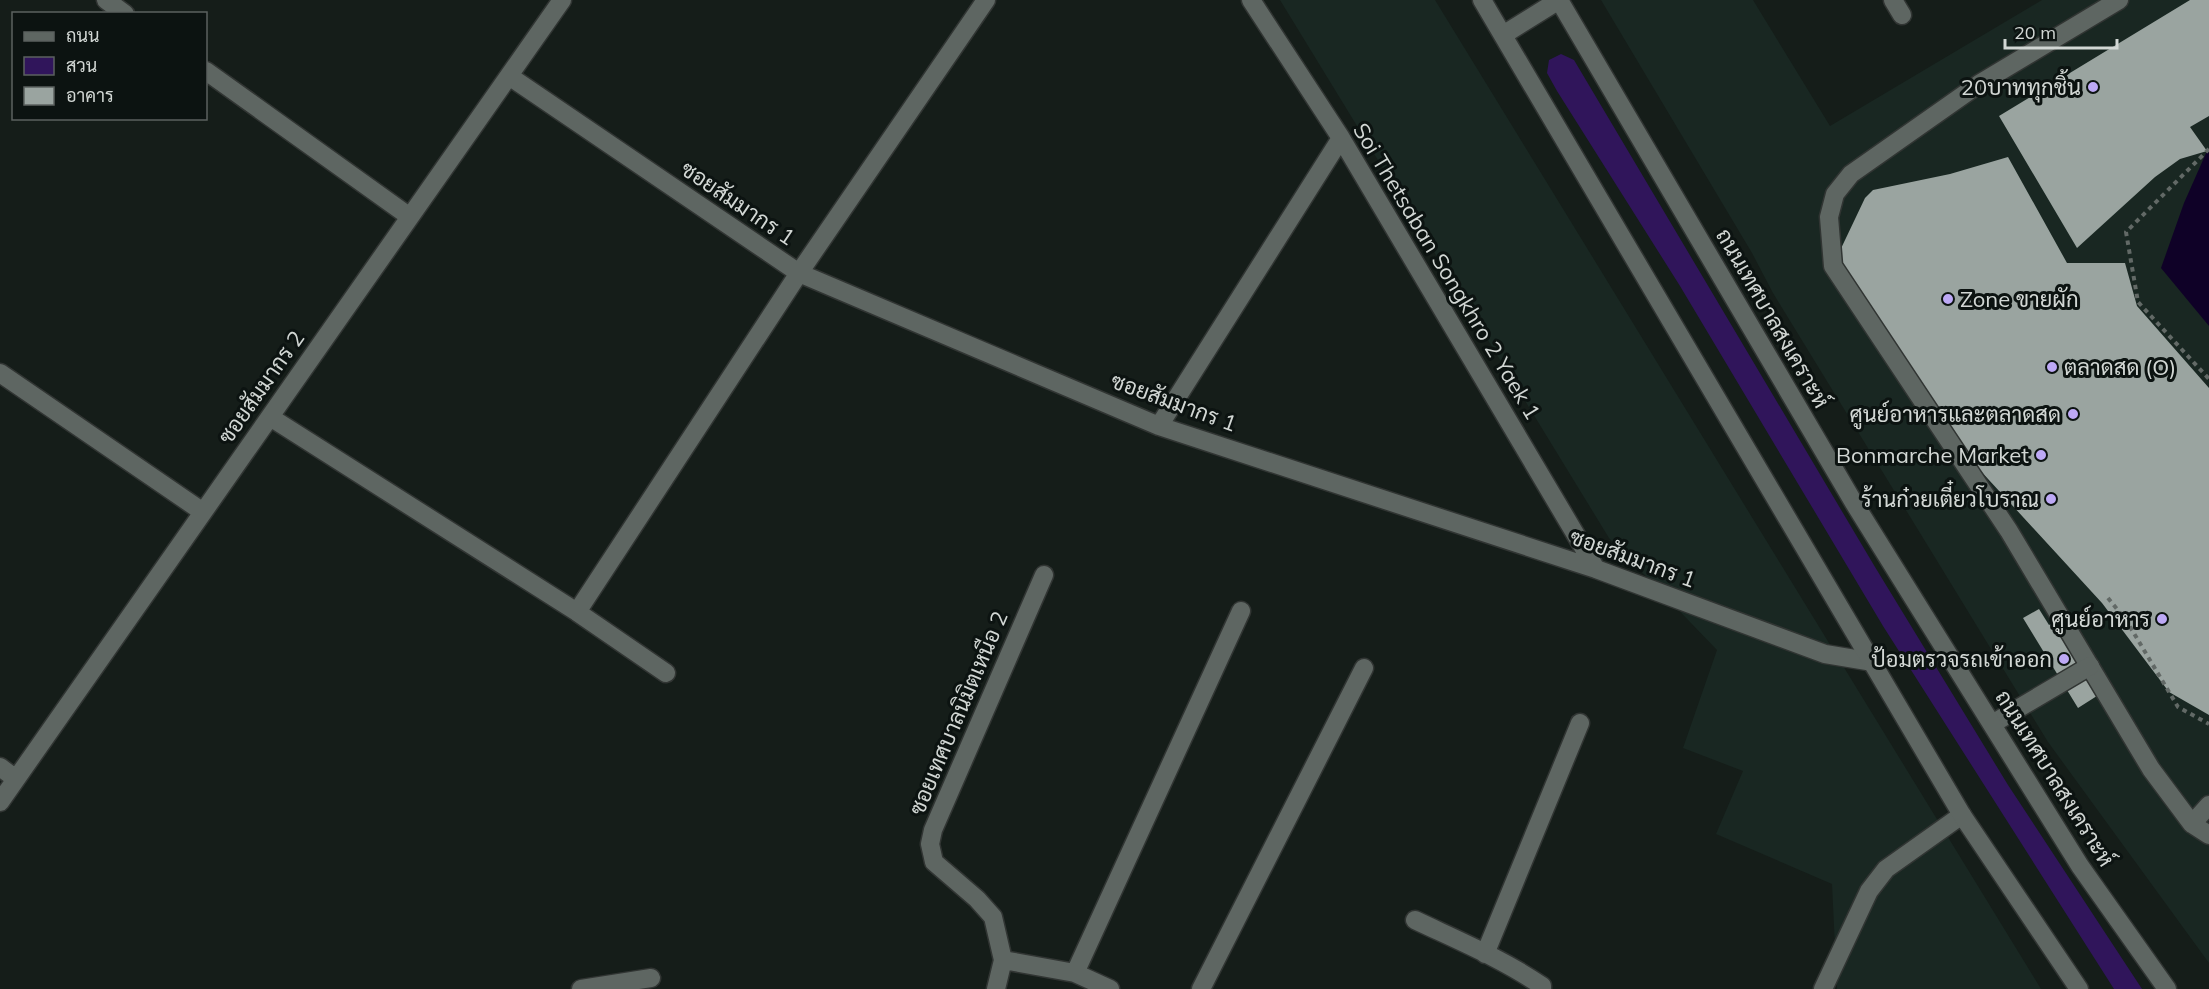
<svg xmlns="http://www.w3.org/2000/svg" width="2209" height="989" font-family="Mulish,Sarabun,sans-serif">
  <rect width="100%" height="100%" fill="#151d19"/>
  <path fill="#192722" d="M1280,0h155l606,989h-204l-5,-105 -116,-50 27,-63 -60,-23 34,-98 -108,-112z
    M1601,0h152l77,126 212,-126h167v963l-161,-221 -275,-449 -21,-40z"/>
  <path fill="#30155b" d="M1561,54l13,6 301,507 133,218 134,204h-28l-231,-363 -203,-340 -123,-195 -10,-18 2,-13z"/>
  <path fill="#0f0127" d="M2207,151h2v175l-48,-58 23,-65z"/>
  <path fill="#9aa4a0" d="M2190,0h19v116l-19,11 17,24 -27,8 -25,18 -78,71 -78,-132z
    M2008,157l59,106h58l12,43 72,82v327l-40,-23 -67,-89 -147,-160 -119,-184 29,-61 8,-8 77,-16z
    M2039,609l10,16 8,-4 43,73 -22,14 -55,-90z"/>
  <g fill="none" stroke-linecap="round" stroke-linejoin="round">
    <defs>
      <path id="service" d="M2119,0l-140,84 -128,90 -16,20 -6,23 4,49 176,265 142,238 41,55 17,-19
        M2192,824l17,11"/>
      <path id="minor" d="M106,0l19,14
        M1251,0l90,138 255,431
        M1893,0l9,15
        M206,71l204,146
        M509,76l290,197 360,153 437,143 229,85 48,8
        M0,373l203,139
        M270,417l307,195 89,61
        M1159,426l182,-288
        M577,612l222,-339 187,-273
        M1992,724l98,-58
        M0,767l16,12
        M0,802l562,-802
        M1415,920c42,20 88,39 127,66v3
        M1485,954l95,-231
        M1003,960l72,13 35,16
        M1075,973l166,-362
        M581,989l70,-11
        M996,989l7,-29 -10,-43 -16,-18 -43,-37 -4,-18 3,-14 111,-255
        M1201,989l163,-321
        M1823,989l46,-98 17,-22 76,-54"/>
      <path id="tertiary" d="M1482,0l480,815 117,174
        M1559,0l295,503 226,363 87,123
        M1503,35l56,-35"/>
    </defs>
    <use href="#service" stroke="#313533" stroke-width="21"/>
    <use href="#minor" stroke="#313533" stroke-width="21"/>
    <use href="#tertiary" stroke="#313533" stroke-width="21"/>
    <path stroke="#626966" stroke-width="4" stroke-dasharray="4.5 4.5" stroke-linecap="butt" d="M2209,149l-83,83 12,70 71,77
      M2108,598l18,22 52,87 31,17"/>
    <use href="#service" stroke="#5e6662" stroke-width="18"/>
    <use href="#minor" stroke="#5e6662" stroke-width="18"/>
    <use href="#tertiary" stroke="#5e6662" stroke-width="18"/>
  </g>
  <g fill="#bda9f5" stroke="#0c1311" stroke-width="2">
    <circle cx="2093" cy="87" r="6"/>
    <circle cx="1948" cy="299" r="6"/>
    <circle cx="2052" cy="367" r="6"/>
    <circle cx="2073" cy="414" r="6"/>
    <circle cx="2041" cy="455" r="6"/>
    <circle cx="2051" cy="499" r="6"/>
    <circle cx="2162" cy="619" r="6"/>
    <circle cx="2064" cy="659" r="6"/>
  </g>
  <g text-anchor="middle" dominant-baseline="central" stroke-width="6" stroke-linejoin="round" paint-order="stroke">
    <g font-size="22" fill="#d2d7d4" stroke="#0c1311" text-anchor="end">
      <text x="2081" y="87">20บาททุกชิ้น</text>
      <text x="1960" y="299" text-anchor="start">Zone ขายผัก</text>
      <text x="2064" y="367" text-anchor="start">ตลาดสด (O)</text>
      <text x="2061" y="414">ศูนย์อาหารและตลาดสด</text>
      <text x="2029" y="455">Bonmarche Market</text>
      <text x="2039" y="499">ร้านก๋วยเตี๋ยวโบราณ</text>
      <text x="2150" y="619">ศูนย์อาหาร</text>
      <text x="2052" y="659">ป้อมตรวจรถเข้าออก</text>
    </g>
    <g font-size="22" fill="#d2d7d4" stroke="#0c1311">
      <text transform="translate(738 203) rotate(34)">ซอยสัมมากร 1</text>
      <text transform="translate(1447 271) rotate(59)">Soi Thetsaban Songkhro 2 Yaek 1</text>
      <text transform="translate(1773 318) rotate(60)">ถนนเทศบาลสงเคราะห์</text>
      <text transform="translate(261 387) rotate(-55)">ซอยสัมมากร 2</text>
      <text transform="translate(1174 402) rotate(20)">ซอยสัมมากร 1</text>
      <text transform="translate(1633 558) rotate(20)">ซอยสัมมากร 1</text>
      <text transform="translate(958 713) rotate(-67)">ซอยเทศบาลนิมิตเหนือ 2</text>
      <text transform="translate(2055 778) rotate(58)">ถนนเทศบาลสงเคราะห์</text>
    </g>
  </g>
  <rect x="12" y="12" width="195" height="108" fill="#0c1311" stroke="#5b615f" stroke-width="1.5"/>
  <rect x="24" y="32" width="30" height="9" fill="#5e6662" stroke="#5b615f" stroke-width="1.5"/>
  <text x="66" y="42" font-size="18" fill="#d2d7d4">ถนน</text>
  <rect x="24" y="57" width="30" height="18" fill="#30155b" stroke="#5b615f" stroke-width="1.5"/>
  <text x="66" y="72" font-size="18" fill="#d2d7d4">สวน</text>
  <rect x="24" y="87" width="30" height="18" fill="#9aa4a0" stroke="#5b615f" stroke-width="1.5"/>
  <text x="66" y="102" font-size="18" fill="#d2d7d4">อาคาร</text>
  <path d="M2005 39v9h112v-9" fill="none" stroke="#d2d7d4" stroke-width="3"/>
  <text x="2014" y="39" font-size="18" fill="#d2d7d4" stroke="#0c1311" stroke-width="4.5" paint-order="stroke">20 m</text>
</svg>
